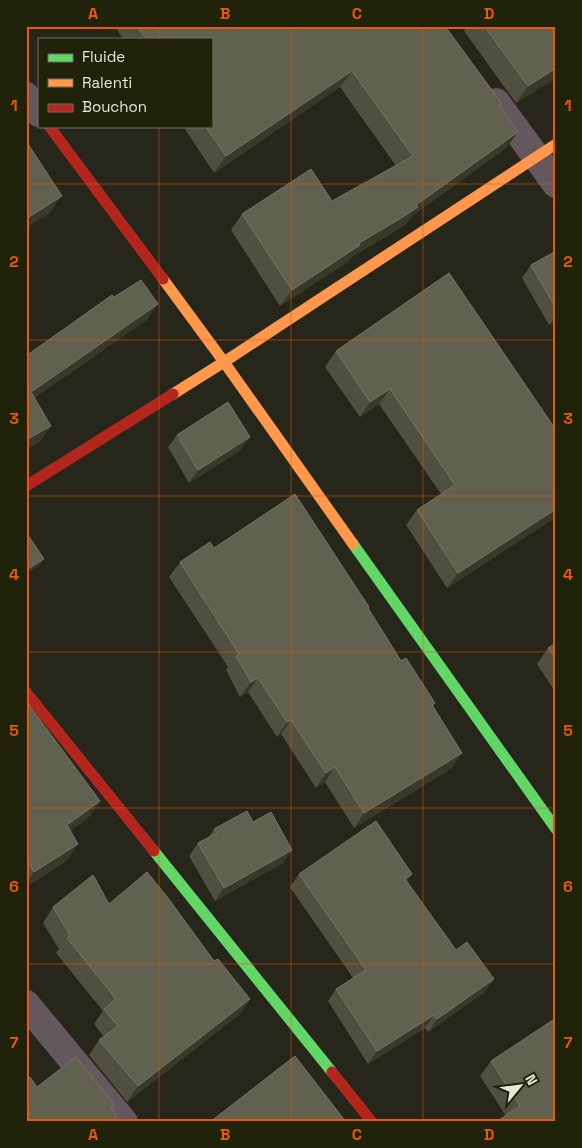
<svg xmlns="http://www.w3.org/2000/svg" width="582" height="1148" font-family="'Space Grotesk',sans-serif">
  <rect width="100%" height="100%" fill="#26261a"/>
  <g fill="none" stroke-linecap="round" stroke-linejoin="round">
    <path stroke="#65575e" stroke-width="28" d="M26,96l13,17
      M496,102l60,82
      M26,1004l98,118"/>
    <path stroke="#63d668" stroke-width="11" d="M353,544l203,285
      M154,851l178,221"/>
    <path stroke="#ff974d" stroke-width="11" d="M163,279l61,83 129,182
      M173,394l51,-32 332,-218"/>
    <path stroke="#b3261e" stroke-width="11" d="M49,126l114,153
      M26,486l147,-92
      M26,692l128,159
      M332,1072l40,50"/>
  </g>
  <path fill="#4f503f" d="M115,26h330l57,78 -2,2 18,26 -12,16 -94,68 -6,8 -19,12 -34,20 -4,5 -69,45 -49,-76 11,-16 90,-13 64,-35 -56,-79 -126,86 -31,-47h28v-87h-88z
    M467,26h89v52l-40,25 -52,-72z
    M556,251v71l-7,3 -27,-47 9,-13z
    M449,273l107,244 -109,71 -41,-63 11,-15 24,-16 -62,-90 -19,13 -35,-50 11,-16z
    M177,435l64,15 -52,33 -21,-36z
    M214,548l155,59 -1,1 33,53 34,42 -2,3 19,62 -98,60 -29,-46 -9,6 -35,-54 -4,3 -29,-45 -8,5 -14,-27 2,-3 -59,-90 11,-15z
    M556,643v50l-19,-29 11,-16z
    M26,702l74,99 -12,17 -18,13 8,13 -12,17 -40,26z
    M253,822l30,41 -68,38 -26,-45 9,-13 10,-5 6,-9z
    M299,874h113l-5,7 49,69 38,29 -9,13 -57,40 -3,-4 -57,36 -40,-63 8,-12 17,-11 -63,-91z
    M109,904l105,57 36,38 -10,15 -113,88 -38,-47 10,-15 5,-3 -10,-13 9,-13 -47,-58 3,-4 -16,-26 10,-16z
    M491,1061l65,61 -50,-6 -26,-40z"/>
  <path fill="#383929" d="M556,68v10l-40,25 12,-17z
    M352,71l-12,16 -126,86 12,-17z
    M518,132l-12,16 -94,68 -6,8 -19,12 -34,20 -4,5 -69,45 12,-16 67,-47 57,-38z
    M62,196l-12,17 -24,15v-9z
    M158,304l-11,16 -121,84 5,-12z
    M556,316v6l-7,3z
    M390,389l-11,15 -19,13 10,-15z
    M51,426l-11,16 -14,8v-10z
    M250,437l-9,13 -52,33 9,-13z
    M556,509v8l-109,71 11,-15z
    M44,559l-5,7 -13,8v-4z
    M258,678l-10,14 -8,5 11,-15z
    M291,720l-10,14 -4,3 10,-15z
    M462,753l-10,15 -98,60 10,-15z
    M335,767l-10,15 -9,6 10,-15z
    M100,801l-12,17 -33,24 12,-17z
    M78,844l-12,17 -40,26v-3l8,-12z
    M292,850l-9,13 -68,38 9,-13z
    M412,874l-9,13 2,-8z
    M494,979l-9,13 -57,40 9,-13z
    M250,999l-10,15 -113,88 11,-16z
    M434,1015l-9,13 -57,36 9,-13z"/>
  <path fill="#60614f" stroke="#757665" d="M137,26h308l57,78 -3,1 19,27 -102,73 2,2 -20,13 -39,23 1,2 -68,45 -50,-76 69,-45 21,32 81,-45 -61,-85 -126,85 -21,-30h6v-87h-65z
    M484,26h72v42l-28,18z
    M26,141l36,55 -36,23z
    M556,251v57l-25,-43z
    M449,273l107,157v79l-98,64 -41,-63 38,-25 -65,-96 -20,13 -34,-51z
    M141,280l17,24 -127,88 20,34 -25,14v-84l86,-61 2,2z
    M228,402l22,35 -52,33 -21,-35z
    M295,494l74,113 -1,1 33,53 5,-3 29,45 -3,2 30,48 -98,60 -29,-46 -9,6 -35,-53 -4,2 -29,-44 -7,4 -15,-26 3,-2 -59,-92 30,-20 4,6z
    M26,532l18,27 -18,11z
    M556,643v16l-8,-11z
    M26,702h1l73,99 -33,24 11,19 -44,28 -8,-13z
    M247,811l6,11 18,-10 21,38 -68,38 -26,-45 19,-10 -3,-4z
    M376,821l36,53 -7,5 51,71 11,-8 27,37 -57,40 -3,-4 -57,36 -41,-62 30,-19 -67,-96z
    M147,872l21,26 46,63 4,-2 32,40 -112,87 -39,-46 19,-14 -14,-17 12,-10 -49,-61 3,-3 -17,-28 40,-32 16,29z
    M556,1018v104h-60l24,-16 -29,-45z
    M295,1056l51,66h-136z
    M76,1057l38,47 -3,3 6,9 -8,6h-83v-42l4,-3 7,10z"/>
  <path fill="none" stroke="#e8590c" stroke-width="1" stroke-opacity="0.55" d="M159,26v13M291,26v1096M423,26v1096M159,126v996M26,184h530M26,340h530M26,496h530M26,652h530M26,808h530M26,964h530"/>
  <rect width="582" height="1148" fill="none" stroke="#21220a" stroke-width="55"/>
  <rect x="38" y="38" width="175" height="90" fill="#21220a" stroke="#70715d"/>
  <rect x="48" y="54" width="25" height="8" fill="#63d668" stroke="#70715d"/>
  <text x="82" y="62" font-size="15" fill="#e6e8d9">Fluide</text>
  <rect x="48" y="79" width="25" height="8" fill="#ff974d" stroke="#70715d"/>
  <text x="82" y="88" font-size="15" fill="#e6e8d9">Ralenti</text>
  <rect x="48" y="104" width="25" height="8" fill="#b3261e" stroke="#70715d"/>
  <text x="82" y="112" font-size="15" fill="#e6e8d9">Bouchon</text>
  <g transform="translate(520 1086) rotate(61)" stroke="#21220a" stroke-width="4" paint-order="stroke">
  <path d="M0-4L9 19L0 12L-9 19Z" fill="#e6e8d9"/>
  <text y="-8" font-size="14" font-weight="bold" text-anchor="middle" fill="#e6e8d9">N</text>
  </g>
  <rect x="28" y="28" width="526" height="1092" fill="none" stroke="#e8590c" stroke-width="2"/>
  <g font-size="16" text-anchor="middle" font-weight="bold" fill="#e8590c">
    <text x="93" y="19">A</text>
    <text x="225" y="19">B</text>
    <text x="357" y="19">C</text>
    <text x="489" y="19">D</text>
    <text x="14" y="111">1</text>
    <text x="568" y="111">1</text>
    <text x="14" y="267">2</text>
    <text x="568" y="267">2</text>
    <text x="14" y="424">3</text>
    <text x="568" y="424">3</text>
    <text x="14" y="580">4</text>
    <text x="568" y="580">4</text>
    <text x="14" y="736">5</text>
    <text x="568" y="736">5</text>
    <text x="14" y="892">6</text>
    <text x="568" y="892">6</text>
    <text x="14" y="1048">7</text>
    <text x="568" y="1048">7</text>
    <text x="93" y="1140">A</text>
    <text x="225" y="1140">B</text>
    <text x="357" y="1140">C</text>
    <text x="489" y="1140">D</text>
  </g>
</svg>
